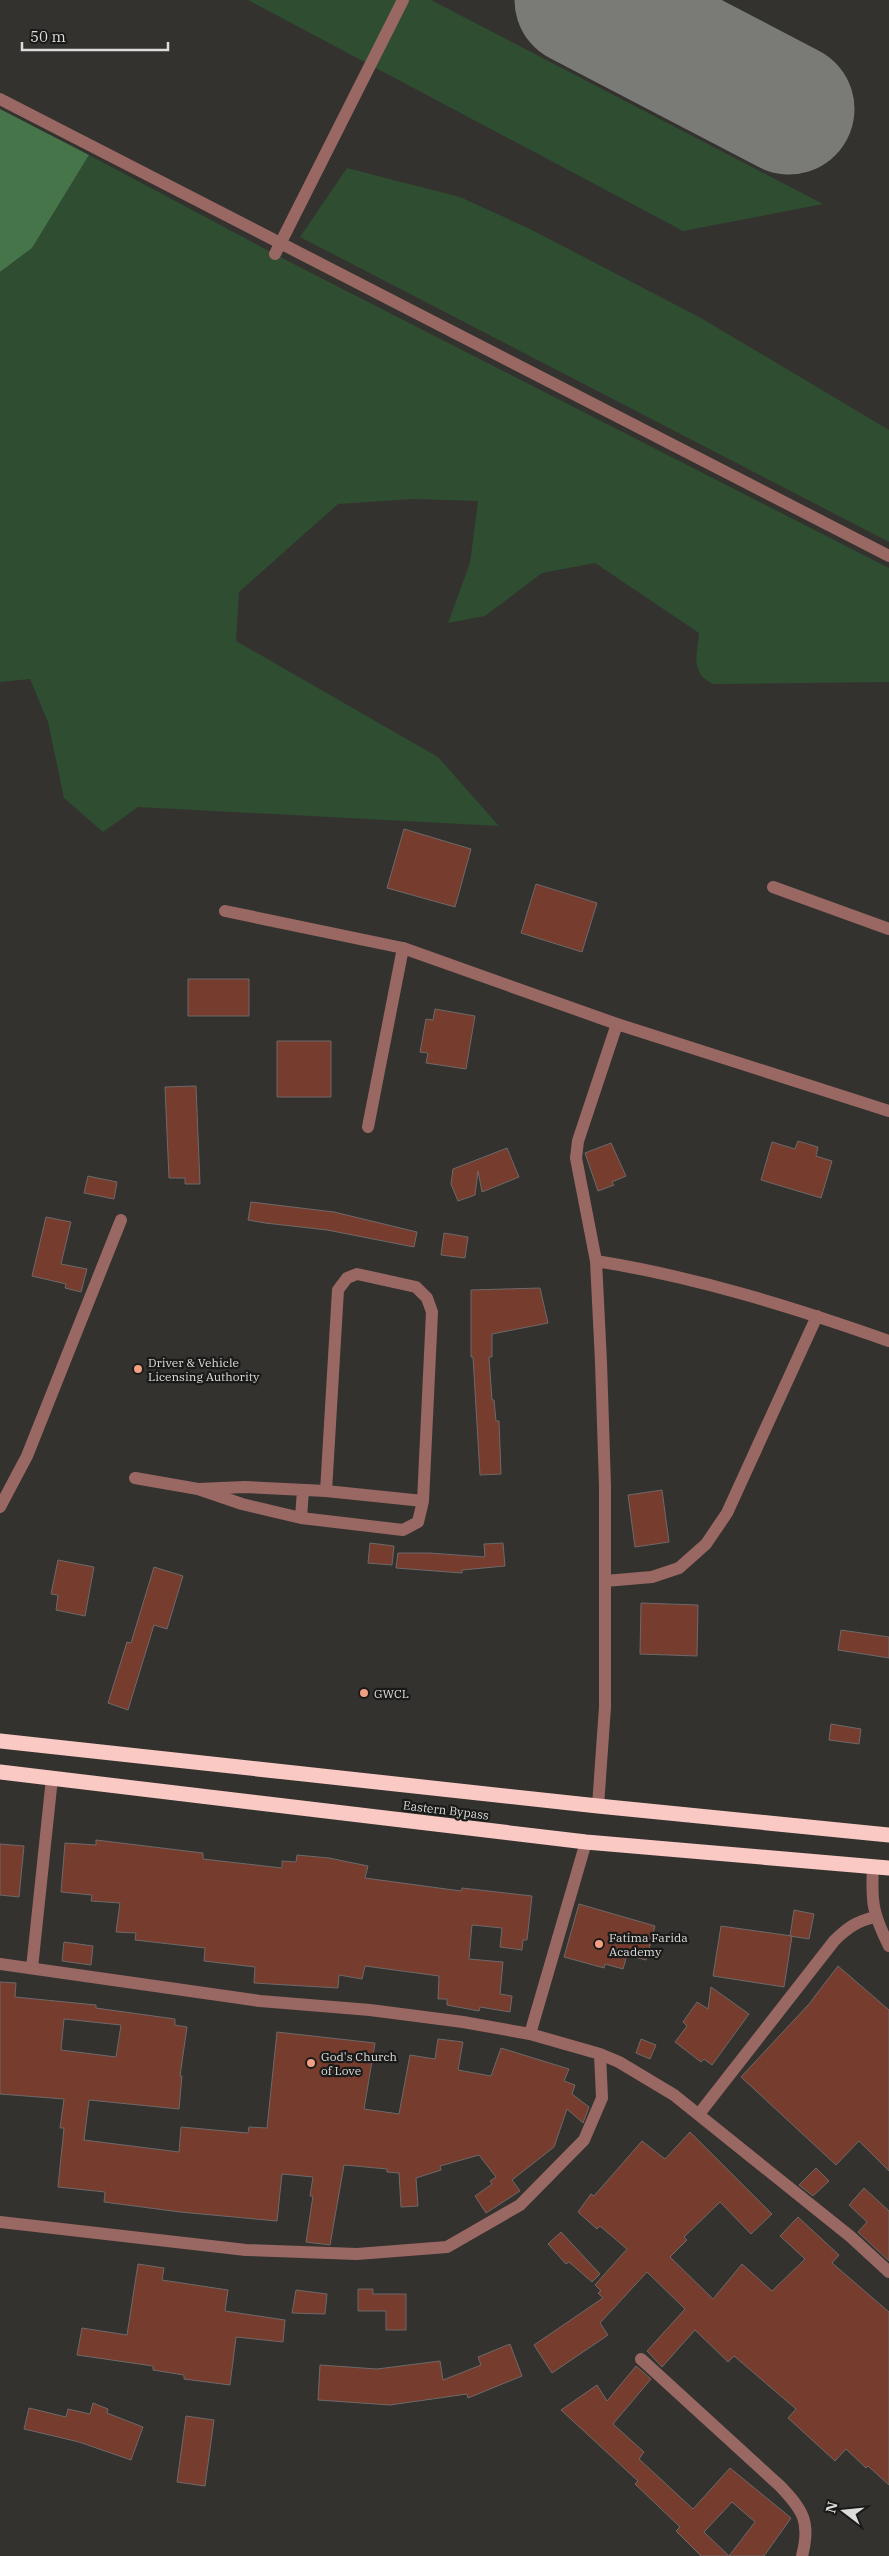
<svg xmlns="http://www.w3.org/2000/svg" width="889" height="2556" font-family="'IBM Plex Serif',serif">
  <rect width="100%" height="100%" fill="#33322f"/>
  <path fill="#2e4d31" d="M248,0h183l392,204 -140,27z
    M89,155l197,105 603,308v114l-176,2c-23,-11 -16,-29 -14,-51l-104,-70 -53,10 -57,43 -37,7 22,-60 8,-62 -64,-2 -76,5 -99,88 -3,49 202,116 61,69 -361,-19 -35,25 -39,-34 -16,-76 -18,-43 -30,3v-410l32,-24z
    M347,168l113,29 70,32 171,89 188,112v112l-589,-305z"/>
  <path fill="#46754a" d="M0,109l89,46 -57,93 -32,24z"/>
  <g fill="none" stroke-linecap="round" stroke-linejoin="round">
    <path stroke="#7a7a77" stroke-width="131" d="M580,0l209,109"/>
  </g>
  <path fill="#763d2f" stroke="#6d6968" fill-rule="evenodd" d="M404,829l67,20 -16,58 -68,-19z
    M536,884l61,19 -15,49 -61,-19z
    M188,979h61v37h-61z
    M435,1009l40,7 -9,53 -40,-6 2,-10 -8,-1 6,-33 7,1z
    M277,1041h54v56h-54z
    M196,1086l4,98h-15v-6h-16l-4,-91z
    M798,1141l20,6 -2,9 16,5 -11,37 -60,-18 11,-38 23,7z
    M611,1143l15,33 -14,6 2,3 -16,6 -13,-38z
    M507,1148l12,29 -37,15 -4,-21 -3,24 -17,6 -7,-17 2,-15z
    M88,1176l29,6 -3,17 -30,-6z
    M251,1202l83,10 83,20 -3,15 -87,-17 -62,-7 -17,-3z
    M46,1217l25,5 -10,42 26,5 -6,23 -16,-4 1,-4 -34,-8z
    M444,1233l24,4 -3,21 -24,-3z
    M540,1288l8,35 -56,11v23h-3l3,43h2l2,21h3l2,53 -21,1 -7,-118h-2v-67z
    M662,1490l7,52 -34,5 -7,-52z
    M370,1543l24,3 -2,19 -24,-2z
    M503,1543l2,23 -43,4v3l-66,-5 2,-15h31l56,4 -1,-13z
    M58,1560l36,7 -9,49 -29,-6 2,-15 -7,-1z
    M154,1567l29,9 -16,53 -13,-4 -26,85 -20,-7 19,-61 4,1z
    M641,1603l57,2 -1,51 -57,-2z
    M841,1630l48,7v21l-51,-8z
    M831,1724l30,5 -2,15 -30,-4z
    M96,1840l107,13v6l79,9v-7l14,1 1,-7 32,3 39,8 -3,12 96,13 1,-3 70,8 -5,44h-4l-1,10 -22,-3 2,-19 -30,-3 -3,34 34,3 -3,32 12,2 -2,16 -30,-5 -1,4 -32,-6v-6h-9l1,-23 -74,-10 -3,13 -23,-4 -1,13 -84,-5 1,-16 -51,-6 1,-13 -70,-8 1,-7 -20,-1 4,-29 -29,-2 1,-6 -31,-3 4,-49 31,2z
    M0,1844l24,2 -5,51 -19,-2z
    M579,1904l76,22 -9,34 -19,-5 -4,14 -18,-5 -1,4 -40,-11z
    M794,1910l20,4 -5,25 -19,-3z
    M721,1926l71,10 -8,51 -71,-11z
    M64,1942l29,4 -2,19 -29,-4z
    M838,1966l51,44v161l-30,-30 -23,24 -95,-88 68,-73z
    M0,1982l16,1 -1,14 81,8v3l79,11v6l12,2 -7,49h2l-3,33 -90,-9 -5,40 95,12 2,-25 67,6 1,-6 18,1 10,-96 98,11 -11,66 35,5 11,-59 25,4 3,-20 25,3 -5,28 33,6 10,-28 68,21 -5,12 11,4 -3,9 17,13 -6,16 -16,-14 -13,38 -42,33 8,11 -34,22 -11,-17 17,-12 -2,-3 6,-4 -17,-22 -39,11 1,4 -25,8 2,28 -17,1 -2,-34 -12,-1v-3l-43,-4 -14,80 -24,-3 7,-46h-3l3,-19 -31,-3 -5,47 -97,-9 -76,-10 1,-10 -47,-5 6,-59h-4l4,-29 -64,-5zM64,2019l57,6 -5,32 -55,-7z
    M711,1987l38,27 -37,51 -8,-6 -3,3 -26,-20 12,-16 -4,-4 14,-20 11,7z
    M641,2039l15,6 -6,14 -14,-6z
    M690,2132l82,82 -21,20 -31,-32 -36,35 3,3 -17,17 43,42 29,-35 30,27 33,-32 -25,-23 18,-19 41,38 -7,8 57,49v173l-21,-19 -2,2 -20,-19 -11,12 -47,-43 8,-9 -62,-53 -6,6 -33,-32 -33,37 -15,-16 38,-42 -38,-37 -47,51 8,12 -56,38 -18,-28 69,-47 -5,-5 3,-2 -6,-6 32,-36 -27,-23 -3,3 -19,-17 13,-18 3,2 48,-55 23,18z
    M816,2168l13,13 -16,15 -14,-11z
    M864,2188l25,23v50l-31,-29 9,-10 -18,-17z
    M561,2232l39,42 -8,8 -23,-20 -3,2 -18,-20z
    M138,2264l26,4 -2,12 66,10 -3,21 60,9 -2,22 -47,-5 -6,48 -46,-6v-4l-31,-5v-4l-76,-11 5,-27 45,7z
    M358,2289h15v5h33v36h-20v-19h-28z
    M296,2290l31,4 -2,20 -33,-1z
    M510,2344l12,32 -54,22 -1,-4 -77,11 -72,-5 2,-35 57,4 63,-8 3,19 38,-15 -3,-8z
    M636,2366l15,13 -38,45 31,28 -5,7 54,50 37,-41 61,50 -27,38h-35l26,-34 -23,-20 -28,30 25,24h-28l-25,-25 4,-4 -45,-43 3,-3 -77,-71 36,-25 10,16z
    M93,2403l15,6 -1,4 36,14 -12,33 -52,-18 -55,-13 5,-21 37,9 2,-8 22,5z
    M186,2416l28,4 -9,66 -28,-4z"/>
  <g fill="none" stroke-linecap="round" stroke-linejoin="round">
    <path stroke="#9a6863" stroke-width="12" d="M0,99l889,457
      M275,254l128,-254
      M773,887l116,42
      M225,911l178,37 214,76 272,87
      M368,1127l35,-179
      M596,1261c100,16 197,46 293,80
      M135,1478l63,11 47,-2 81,4 97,10
      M198,1489l44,15 59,14 102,12 15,-8 5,-21 9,-189 -5,-14 -11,-11 -59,-13 -10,4 -9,12 -12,201
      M0,1507l27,-51 94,-236
      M301,1518l2,-28
      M605,1581l47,-4 27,-9 27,-24 21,-31 90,-197
      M598,1806l7,-99v-221l-4,-124 -5,-101 -20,-103 2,-17 39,-117
      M873,1866c-2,37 0,48 16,80
      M0,1964l260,37 110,9 93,12 67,12 70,20 19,8 55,33 177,142 38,35
      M32,1968l20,-190
      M530,2034l56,-192
      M699,2114l135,-173c13,-13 23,-20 41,-24
      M0,2222l246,28 111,4 90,-7 73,-42 64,-65 18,-42 -2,-44
      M641,2359l139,127c23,24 31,36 22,70"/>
    <path stroke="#fac9c3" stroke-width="15" d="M0,1741l598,65 291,29
      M0,1772l586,70 303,26"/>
  </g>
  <g fill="#f39f84" stroke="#1a1a19" stroke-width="2">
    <circle cx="138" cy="1369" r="5"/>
    <circle cx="364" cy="1693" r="5"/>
    <circle cx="599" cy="1944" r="5"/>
    <circle cx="311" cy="2063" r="5"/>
  </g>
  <g text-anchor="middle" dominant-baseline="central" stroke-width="4.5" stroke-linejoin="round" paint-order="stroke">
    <g font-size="12" fill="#dcdcda" stroke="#1a1a19" text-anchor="start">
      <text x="148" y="1362">Driver &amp; Vehicle<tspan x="148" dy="14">Licensing Authority</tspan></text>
      <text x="374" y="1693">GWCL</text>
      <text x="609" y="1937">Fatima Farida<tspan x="609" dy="14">Academy</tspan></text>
      <text x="321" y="2056">God's Church<tspan x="321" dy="14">of Love</tspan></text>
    </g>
    <g font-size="12" fill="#dcdcda" stroke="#1a1a19">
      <text transform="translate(446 1810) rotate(7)">Eastern Bypass</text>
    </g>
  </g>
  <g transform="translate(844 2511) rotate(286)" stroke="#1a1a19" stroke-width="4" paint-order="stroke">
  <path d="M0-4L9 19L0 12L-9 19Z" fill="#dcdcda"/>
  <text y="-8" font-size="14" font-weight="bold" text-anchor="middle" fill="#dcdcda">N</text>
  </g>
  <path d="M22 42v8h146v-8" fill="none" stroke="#dcdcda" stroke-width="2.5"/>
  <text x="30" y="42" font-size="15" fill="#dcdcda" stroke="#1a1a19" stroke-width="4" paint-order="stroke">50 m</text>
</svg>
